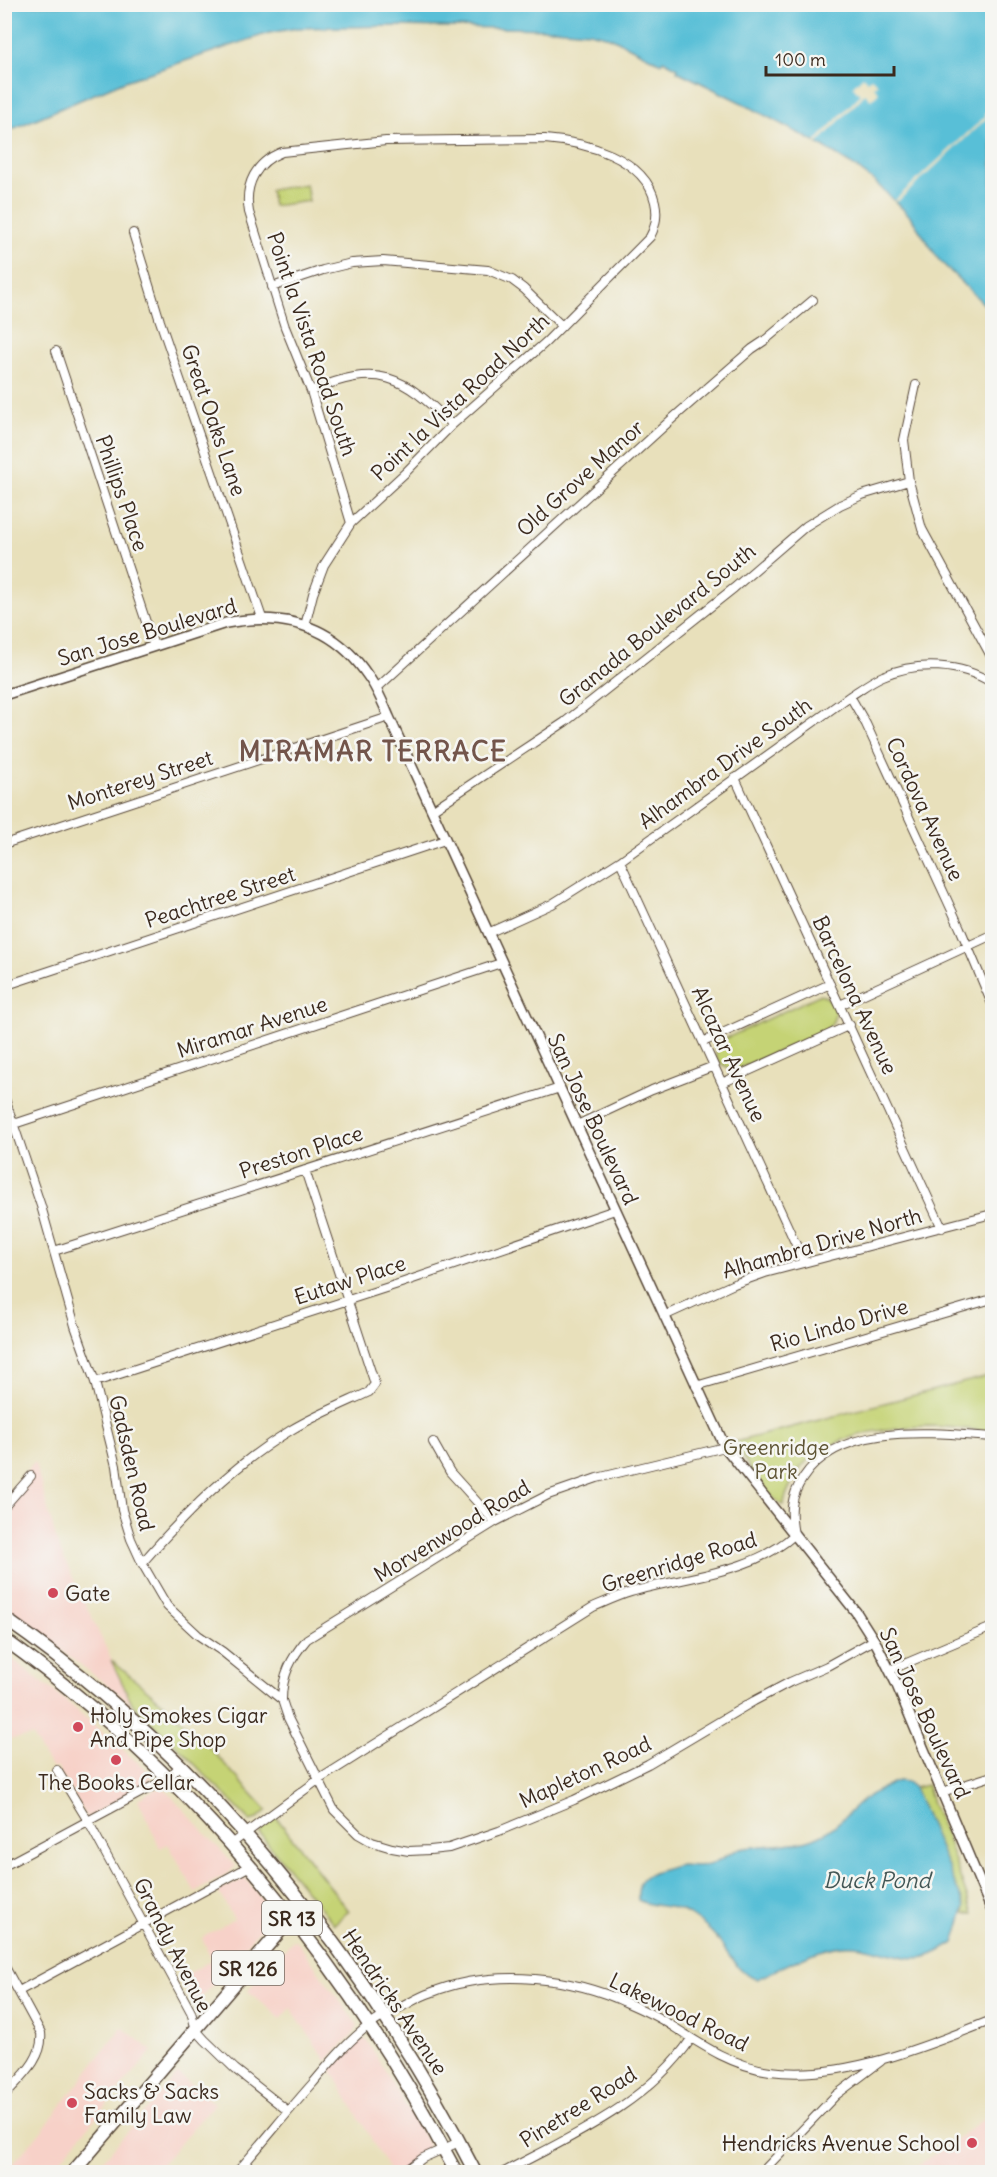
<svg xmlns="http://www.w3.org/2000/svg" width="997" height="2177" font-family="Delius,sans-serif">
  <rect width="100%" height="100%" fill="#f6f6f2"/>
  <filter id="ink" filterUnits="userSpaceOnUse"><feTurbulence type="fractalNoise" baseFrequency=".0167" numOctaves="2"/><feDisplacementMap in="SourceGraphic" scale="12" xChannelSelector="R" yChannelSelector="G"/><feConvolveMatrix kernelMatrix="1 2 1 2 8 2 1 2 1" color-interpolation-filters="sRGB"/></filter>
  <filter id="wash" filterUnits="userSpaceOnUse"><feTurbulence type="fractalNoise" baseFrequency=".008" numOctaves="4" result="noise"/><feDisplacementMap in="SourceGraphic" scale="24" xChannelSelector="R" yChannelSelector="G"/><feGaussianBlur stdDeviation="1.35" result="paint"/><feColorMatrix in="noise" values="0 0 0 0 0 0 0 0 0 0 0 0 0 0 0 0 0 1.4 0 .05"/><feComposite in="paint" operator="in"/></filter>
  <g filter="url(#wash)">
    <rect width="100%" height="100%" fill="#e8e0bb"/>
    <path fill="#f7d1c8" d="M35,1462l23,84 75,159 -128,-98 -1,-110z
      M5,1653l61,48 85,73 -2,8 -62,36 -30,-51 -5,2 -20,-33 -27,4z
      M164,1788l71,78 -6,7 -34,19 -27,-48 -8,4 -22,-49 15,-9z
      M245,1878l28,35 -76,90 -3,1 -16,-25 34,-19 -10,-22 32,-19 -16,-28z
      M296,1940l62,86 -6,10 -26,25 -35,-53 -10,11 -33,-28 44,-50z
      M122,2027l30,24 -102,121h-45l35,-39z
      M362,2039h4l63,106 -9,11 -19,16h-11l-59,-103 25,-27z
      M178,2073l36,31 -59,68h-62z
      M992,2113v59h-82z"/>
    <path fill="#c5d375" stroke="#807e4a" stroke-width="1.5" d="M306,184l3,17 -36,5 -3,-16z
      M821,994c18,9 18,23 5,37l-91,39c-16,-5 -23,-11 -17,-28z
      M992,1375v57c-21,-2 -43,-6 -64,-6 -40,1 -89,7 -121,35 -11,10 -20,29 -24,44 -22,-13 -36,-41 -48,-63z
      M111,1660l55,46 41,39 60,65 -10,9 -7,2 -72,-74 -45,-42z
      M927,1785l5,19 13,29 28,81h-9l1,-7 -51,-119z
      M276,1817l73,94 -15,13 -74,-90 1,-5z"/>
    <path fill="#59bfd7" stroke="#4a747a" stroke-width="1.5" d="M5,5h987v307l-53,-52 -29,-44 -35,-34 -21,-16 -39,-24 -73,-39 -65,-32 1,-3 -15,-8 -2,3 -51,-26 -21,-5 -35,-3 -160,-3 -96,2 -29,5 -144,48 -120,51z
      M900,1781l7,1 7,6 51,119 -11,36c-8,5 -16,10 -25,13 -25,8 -59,-13 -86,-10 -30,3 -59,21 -86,33 -19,-4 -29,-27 -41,-42 -7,-8 -16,-15 -25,-21 -18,-13 -35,-7 -53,-16 -1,-21 5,-25 25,-30 5,-2 12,-4 18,-5 9,0 17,2 27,0 12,-3 20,-13 32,-16 23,-5 57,-3 76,-12 18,-7 33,-25 46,-36 9,-8 22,-13 32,-19z"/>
    <path fill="#e8e0bb" d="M863,76l4,5 4,-3 7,6 -4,3 5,5 -8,8 -6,-6 -48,50 -2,-2 45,-47 -7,-9z
      M988,110l4,6 -1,3 -3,-2 -91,85 -2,-2 91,-84 -2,-2z"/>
  </g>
  <g filter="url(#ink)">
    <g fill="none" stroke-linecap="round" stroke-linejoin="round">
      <defs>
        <path id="minor" d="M133,233l27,88 102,297
          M272,287l51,-17 29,-7 31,-2 105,9 24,10 12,9 38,37
          M56,351l98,295
          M916,385l-12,55 5,41 13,48 70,129
          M311,391c67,-29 92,-16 141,34
          M305,626l8,-32 11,-29 27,-42 54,-50 47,-48 94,-83 104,-105c6,-11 8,-22 5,-35 -10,-45 -71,-60 -110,-63l-159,2 -104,11c-26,10 -38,32 -33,60l36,115 26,64 40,132
          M376,689l297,-271 79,-69 12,-8 49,-41
          M850,696l16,28 94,204 32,76
          M735,778l207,450
          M432,810l133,-88 169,-134 72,-62 34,-21 22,-10 47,-14
          M4,844l385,-127
          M620,861l184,401
          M488,933l64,-29 68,-43 230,-165c11,-7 21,-15 33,-20 34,-15 78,-13 109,7
          M4,986l441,-146
          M840,1005l152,-70
          M703,1042l127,-58
          M722,1083l128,-58
          M4,1096l37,110 34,120 20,56 21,84 6,44 9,29 11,24 25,43 31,29 25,17 59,48 6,18 46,92 24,24 14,8 20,6 17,3 21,-1 19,-2 50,-17 75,-31 74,-36 106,-63 36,-19 37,-16 47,-26
          M14,1124l487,-161
          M577,1125l75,-35 62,-24
          M54,1251l506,-163
          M664,1316l70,-32 31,-11 227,-59
          M95,1382l306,-99 214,-73
          M696,1386l296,-87
          M433,1442l17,30 45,50
          M4,1507l27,-31
          M142,1563c44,-50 91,-98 149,-133 25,-15 52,-26 78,-38l6,-8 -70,-214
          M890,1670l102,-43
          M282,1700c0,-25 9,-42 25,-61l188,-117 53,-27 49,-17 128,-31
          M57,1770l31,51 103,191 5,18 9,10 30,29 53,42
          M942,1792l50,-16
          M231,1844l87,-64 275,-173c12,-5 25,-11 38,-15 54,-16 120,-18 163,-57 -4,-22 -4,-38 9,-57 37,-57 131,-45 189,-41
          M4,1866l164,-88 12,-12
          M4,1965l37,68c3,26 -21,45 -37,63
          M19,1991l231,-125
          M237,2172c26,-29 50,-60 76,-89 16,-19 31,-37 50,-53 10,-8 23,-15 34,-21 11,-5 21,-12 33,-16 57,-23 129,-18 186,5 18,8 36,15 53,26 31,20 63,42 101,47 71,10 158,-25 222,-51
          M404,2172l19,-14 36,-16
          M504,2172c66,-35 144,-69 187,-133
          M762,2172l74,-77 45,-34"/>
        <path id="tertiary" d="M4,695l222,-72c58,-11 108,2 142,53 9,12 15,27 21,41l336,730 131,165 21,33 19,38 96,228"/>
        <path id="primary" d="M4,1618c200,139 361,339 471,554
          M4,1639c192,138 343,325 452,533
          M73,2172l219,-255 13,-11"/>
      </defs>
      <use href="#minor" stroke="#554536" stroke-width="10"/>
      <use href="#tertiary" stroke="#554536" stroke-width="12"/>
      <use href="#primary" stroke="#554536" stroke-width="15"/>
      <use href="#minor" stroke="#fff" stroke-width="8"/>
      <use href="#tertiary" stroke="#fff" stroke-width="9"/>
      <use href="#primary" stroke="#fff" stroke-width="12"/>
    </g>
  </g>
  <g fill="#d1495b" stroke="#f6f6f2" stroke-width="2">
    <circle cx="53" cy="1593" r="6"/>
    <circle cx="78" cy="1727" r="6"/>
    <circle cx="116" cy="1760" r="6"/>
    <circle cx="72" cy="2103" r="6"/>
    <circle cx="972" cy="2143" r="6"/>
  </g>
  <g text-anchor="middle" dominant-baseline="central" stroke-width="5" stroke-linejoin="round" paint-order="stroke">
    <g fill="#f6f6f2" stroke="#73675e" stroke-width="1.5">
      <rect x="262" y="1901" width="60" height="34" rx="4.5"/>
      <rect x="212" y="1951" width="72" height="34" rx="4.5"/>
    </g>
    <g font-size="20" font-weight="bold" fill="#3b2a1e">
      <text x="292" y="1918">SR 13</text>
      <text x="248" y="1968">SR 126</text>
    </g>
    <g font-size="21" fill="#3b2a1e" stroke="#f6f6f2">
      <text transform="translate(312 344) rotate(71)">Point la Vista Road South</text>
      <text transform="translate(460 397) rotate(-43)">Point la Vista Road North</text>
      <text transform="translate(214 420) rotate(71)">Great Oaks Lane</text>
      <text transform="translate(580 478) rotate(-42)">Old Grove Manor</text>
      <text transform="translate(122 493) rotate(71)">Phillips Place</text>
      <text transform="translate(657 625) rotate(-39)">Granada Boulevard South</text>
      <text transform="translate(147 632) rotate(-17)">San Jose Boulevard</text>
      <text transform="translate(725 763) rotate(-36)">Alhambra Drive South</text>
      <text transform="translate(140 780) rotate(-18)">Monterey Street</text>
      <text transform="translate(925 809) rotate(65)">Cordova Avenue</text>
      <text transform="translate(220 897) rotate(-18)">Peachtree Street</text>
      <text transform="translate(855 995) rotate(65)">Barcelona Avenue</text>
      <text transform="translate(252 1027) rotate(-18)">Miramar Avenue</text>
      <text transform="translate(729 1054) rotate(65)">Alcazar Avenue</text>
      <text transform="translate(593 1119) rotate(65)">San Jose Boulevard</text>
      <text transform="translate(301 1152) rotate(-18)">Preston Place</text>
      <text transform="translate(822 1243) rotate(-16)">Alhambra Drive North</text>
      <text transform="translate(350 1280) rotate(-18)">Eutaw Place</text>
      <text transform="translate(839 1325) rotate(-16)">Rio Lindo Drive</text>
      <text transform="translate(132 1463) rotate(77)">Gadsden Road</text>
      <text transform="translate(452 1531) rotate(-31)">Morvenwood Road</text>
      <text transform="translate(679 1562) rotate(-17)">Greenridge Road</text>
      <text transform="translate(925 1713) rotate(65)">San Jose Boulevard</text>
      <text transform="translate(585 1772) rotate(-25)">Mapleton Road</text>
      <text transform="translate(173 1945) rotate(63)">Grandy Avenue</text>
      <text transform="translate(395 2002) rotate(56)">Hendricks Avenue</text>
      <text transform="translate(679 2012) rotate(26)">Lakewood Road</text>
      <text transform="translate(578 2107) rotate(-32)">Pinetree Road</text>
    </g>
    <g font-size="21" fill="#5e5434" stroke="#f6f6f2">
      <text x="776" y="1447">Greenridge<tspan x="776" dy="24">Park</tspan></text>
    </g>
    <g font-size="21" fill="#3b2a1e" stroke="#f6f6f2" text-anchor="start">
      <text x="65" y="1593">Gate</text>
      <text x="90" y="1715">Holy Smokes Cigar<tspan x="90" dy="24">And Pipe Shop</tspan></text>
      <text x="116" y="1782" text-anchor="middle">The Books Cellar</text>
      <text x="84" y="2091">Sacks &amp; Sacks<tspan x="84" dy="24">Family Law</tspan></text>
      <text x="960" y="2143" text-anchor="end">Hendricks Avenue School</text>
    </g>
    <g font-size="22" font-style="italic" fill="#445756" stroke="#f6f6f2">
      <text x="877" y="1880">Duck Pond</text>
    </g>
    <g font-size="27" font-weight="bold" letter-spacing="1.5" fill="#73554b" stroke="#f6f6f2">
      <text x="373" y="751">MIRAMAR TERRACE</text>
    </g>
  </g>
  <rect width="997" height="2177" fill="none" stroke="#f6f6f2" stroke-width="24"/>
  <path d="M766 66v9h128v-9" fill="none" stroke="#3b2a1e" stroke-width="3"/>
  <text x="775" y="66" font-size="18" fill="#3b2a1e" stroke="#f6f6f2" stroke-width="4.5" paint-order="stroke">100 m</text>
</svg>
